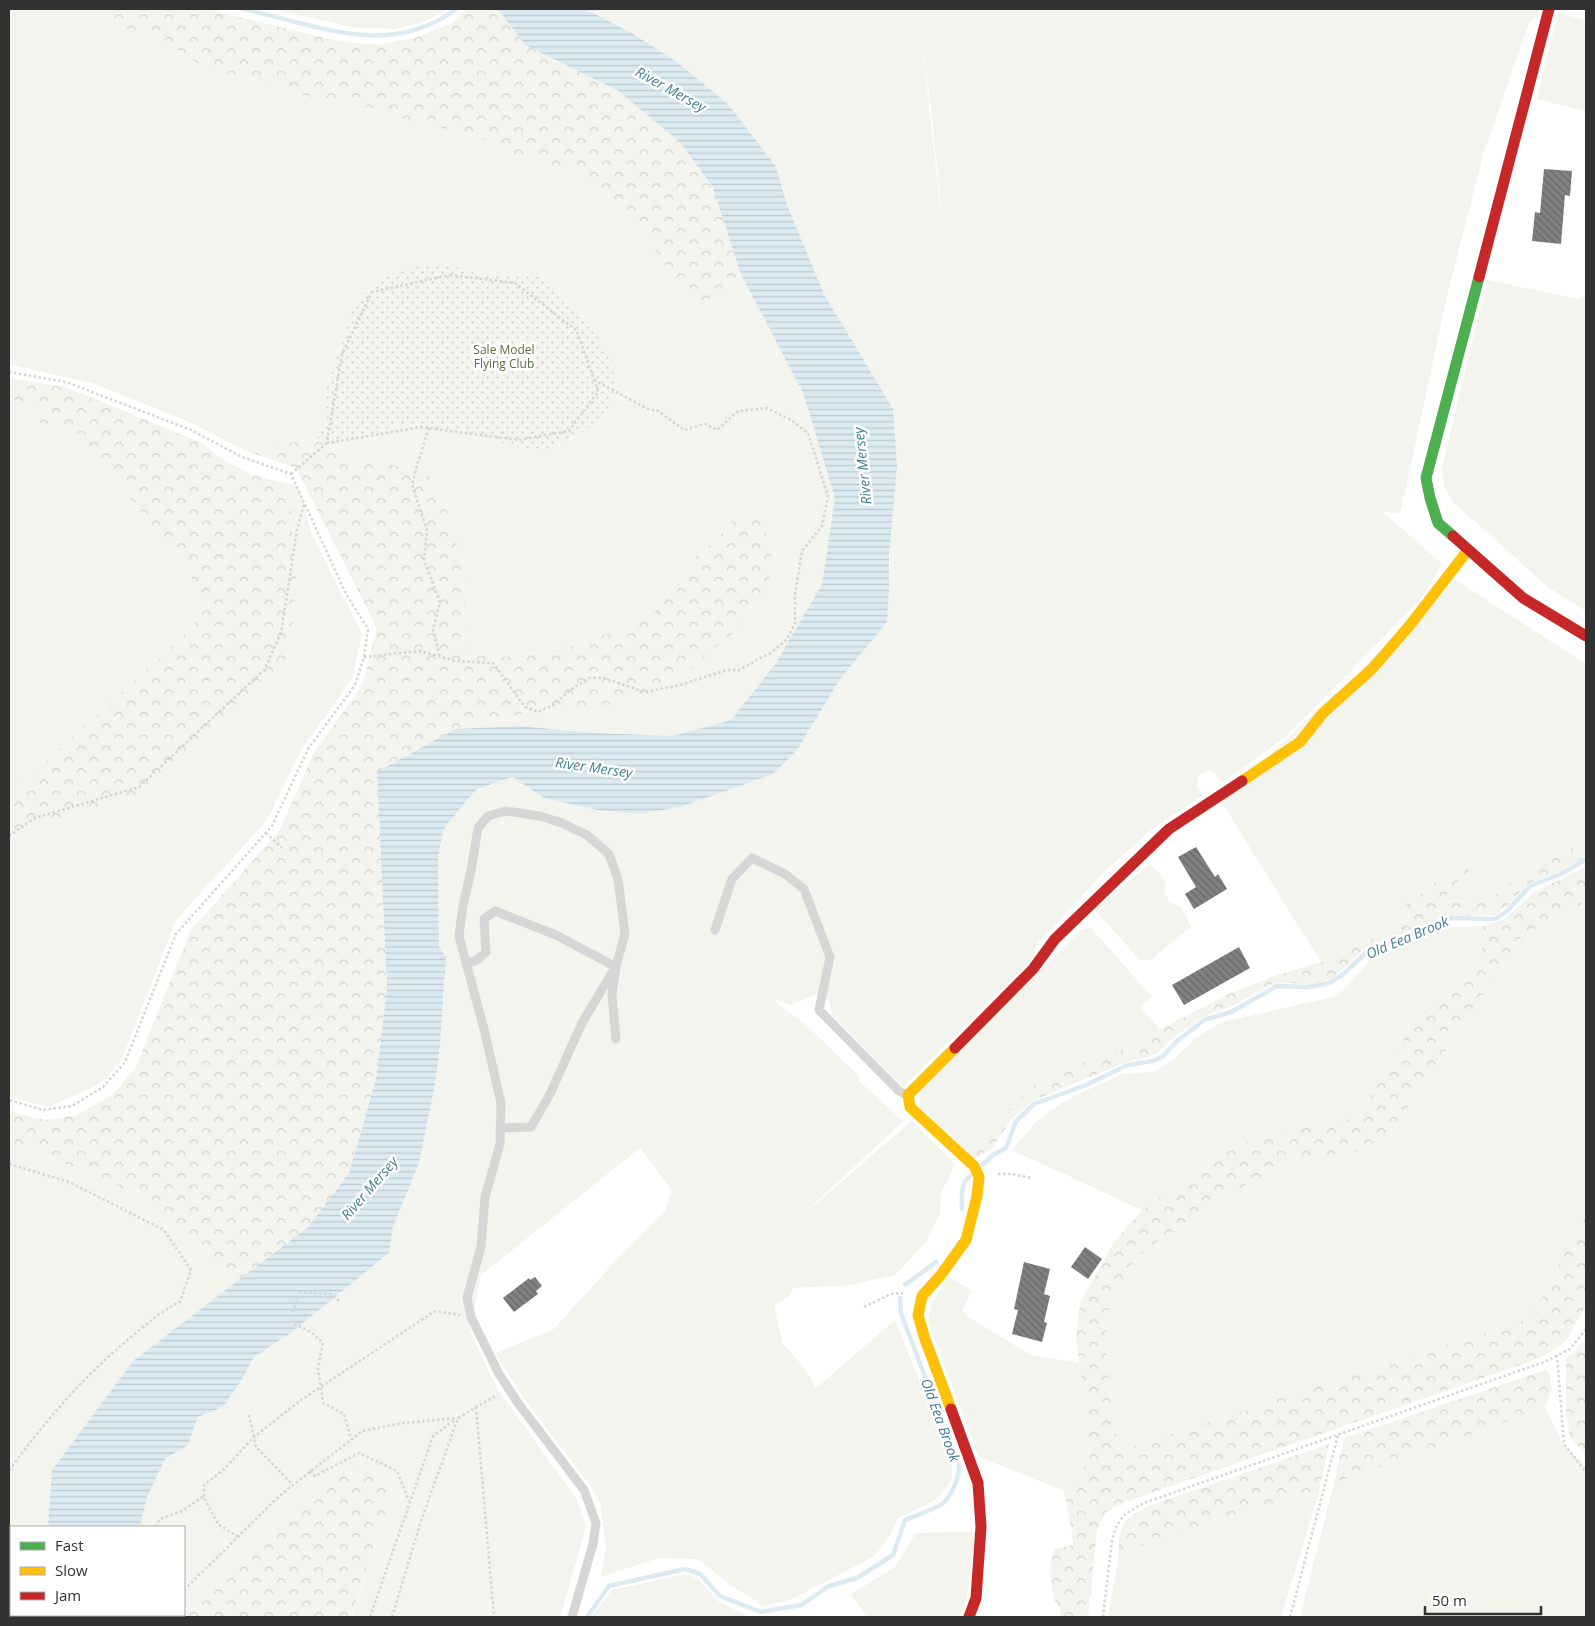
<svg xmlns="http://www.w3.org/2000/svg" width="1595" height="1626" font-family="'Open Sans',sans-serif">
  <defs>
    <pattern id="forest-crowns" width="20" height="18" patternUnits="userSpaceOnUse" patternTransform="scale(1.25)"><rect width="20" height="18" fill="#f2f4ed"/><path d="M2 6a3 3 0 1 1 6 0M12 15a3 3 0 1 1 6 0" fill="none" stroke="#d0d2cc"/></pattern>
    <pattern id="park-dots" width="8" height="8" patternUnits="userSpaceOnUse" patternTransform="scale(1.25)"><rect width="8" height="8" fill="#f2f4ed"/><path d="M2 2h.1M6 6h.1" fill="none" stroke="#d0d2cc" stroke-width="1.8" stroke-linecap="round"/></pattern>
    <pattern id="water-rules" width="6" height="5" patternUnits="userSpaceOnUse" patternTransform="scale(1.25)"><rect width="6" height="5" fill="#dbebf1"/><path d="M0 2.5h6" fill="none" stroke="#bccacf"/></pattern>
    <pattern id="building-back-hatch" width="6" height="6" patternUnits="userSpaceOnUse" patternTransform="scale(1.25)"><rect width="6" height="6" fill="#808080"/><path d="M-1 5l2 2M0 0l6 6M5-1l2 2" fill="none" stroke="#696969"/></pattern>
  </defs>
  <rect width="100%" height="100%" fill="#fff"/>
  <path fill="#f2f4ed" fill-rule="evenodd" d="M15,9h81l17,20 31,1 27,15 37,26 61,11 38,15 61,11 53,17 52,8 27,17 71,22 38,29 33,33 56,74 43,-34 62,119 32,105 -13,86 -46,79 -45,57 -58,16 -75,-3 -80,-7 -63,3 82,-19 47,1 147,-189 -15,18 -21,17 -44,60 -29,12 -52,17 -47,10 -33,1 -25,-4 -1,-20 -29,-152 -9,-10 -37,-7 -38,-1 -17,-16 14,-10 25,-3 26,-9 69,6 47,16 57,-8 12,-8 24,-22 2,-55 -18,-24 -42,-48 -16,-9 -54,3 -13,-7 -117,46 -5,20 -20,54v31l-8,18 -71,13 -56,-29 -95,-38 -86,-20v-352z
    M271,9h176l-25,14 -29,6 -40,-2z
    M585,9h952l3,3 -12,13 -44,127 -37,144 -46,215 -6,2 -12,-1 59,52 -20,34 -88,90 -49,49 -62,45 -13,-12 -11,5 -2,9 5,12 -46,30 -50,44 -71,76v11l-132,130 -71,-72 -3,-14 -14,-7 -23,11 -20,-6 33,25 53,51 1,6 44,40 -107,100 116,-100 42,42 -1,7 -12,22 -1,20 -13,29 -32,34 -44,10 -58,3 -4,8 -15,10 9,38 19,21 14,23 79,-68 57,143v17l-14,18 -41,21c-6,16 -13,26 -24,38l-83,43 -27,6 -28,-18 -37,-29 -39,-1 -58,19 5,-29 -6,-46 -10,-17 -63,-82 -32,-50 59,-24 55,-61 56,-57 7,-21 -32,-42 -159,127 -11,56 25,54 82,115 9,27 -26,90h-208l35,-110 -56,-33 -147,139v-86h-44l7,-30 18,-38 23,-14 10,-28 25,-10 16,-23 15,-27 38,-25 97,-79 4,-26 26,-64 16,-78 5,-40 5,-65 -6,-33 -1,-89 4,-22 4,-11 31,-36 36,-12 31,21 53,12 200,-60 44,-72 46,-57 2,-28 4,-184 -69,-115 -36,-87 -13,-42 -47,-61 -51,-42 -45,-29zM922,42l9,67 10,97h-1z
    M1558,13l28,7v91l-49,-12z
    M1487,280l91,19 8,-5v317l-38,-24 -96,-86 -8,-15 -2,-18z
    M9,399l27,6 -1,16 44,12 106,134 16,25v18l-12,21 -180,164z
    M289,484l9,3 6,15 7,31 51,101 -10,45 -51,71 -34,70 -91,100 -54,139 -15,19 -14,9 -45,20 -39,-10v-247l31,-26 102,-30 144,-133 7,-34 3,-49z
    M1456,580l130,84v177l-60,30 -40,30 -49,1 33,-31 -10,-8 -54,41 -11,23 -61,31 -13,4 -100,-161z
    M1150,864l11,11 5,9 -2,9 6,9 11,5 10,20 -41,33h-10l-46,-51z
    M1586,902v312l-55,104 -413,134 -13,-105 6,-49 27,-42 72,-51 86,-47 84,-9 143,-214z
    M1483,926l3,10 -4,14 -25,37 -52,50 -16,33 -17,22 -17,26 -125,31 -88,61 -130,-60 26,-30 30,-21 54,-25 32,-2 20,-13 21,-20 24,-16 118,-27 11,-11 21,-24 74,-33z
    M1091,928l61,69 -12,10 20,22 -31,19 -47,15 -74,47 -21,26 -23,12 -44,-40v-18l162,-161z
    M9,1143l17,3 41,19 39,14 38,23 37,27 58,51 -106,81 -81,109 -4,57h-37v88h48l-2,2h-48z
    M948,1277l24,13 -10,20 6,7 63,38 48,8 8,47 2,51 -25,30 -85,-34 -51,-135 4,-19z
    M1545,1408l17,34 24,25v150h-286l34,-134z
    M1308,1492l10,4 -37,121h-173l11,-64z
    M976,1532l-12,85h-97l-16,-23 44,-27 21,-34z
    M685,1574l12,4 21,23 32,16h-159l21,-27z
    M118,1615h64l-2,2h-63z"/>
  <path fill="url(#forest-crowns)" d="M96,9h110l136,33 38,3 37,-8 33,-13 17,-15h31l27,36 92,45 62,51 33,45 29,88 -43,34 -56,-74 -33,-33 -38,-29 -71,-22 -27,-17 -52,-8 -53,-17 -61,-11 -38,-15 -61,-11 -37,-26 -27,-15 -31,-1z
    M9,378l56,9 135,55 25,19 28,14 36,9 7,94 -3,49 -7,34 -144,133 -102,30 -31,26v-55l180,-164 12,-21v-18l-16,-25 -106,-133 -44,-13 1,-16 -27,-6z
    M317,438l17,9 17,16 38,1 37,7c17,20 23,46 30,70 3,9 7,18 8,26 3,29 0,57 1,86l25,4 33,-1 47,-10 52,-17 29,-12 44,-60 21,-17 15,-18 25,-12 16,35 -3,40 -33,45 -49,42 -43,24 -60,15 -47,-1 -82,19 -78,43 10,216 -11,91 -27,94 -41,54 -69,53 -58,-51 -37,-27 -38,-23 -39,-14 -41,-19 -17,-3v-33l13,5 23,5 30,-4 37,-21 24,-28 55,-137 88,-99 36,-80 47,-65 15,-58 -81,-160 -50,-17z
    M1586,841v15l-26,15 -32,13 -23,24 -10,7 -50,1 -37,15 -18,10 -18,4 -9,5 -30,28 -20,6 -38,-1 -45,24 -28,10 -30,22 -14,14 -12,5 -17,3 -97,40 -20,18 -21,30 -17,10 -10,-11 23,-12 21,-26 24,-24 50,-23 47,-15 31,-19 71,-36 37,-15 66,-20 61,-31 11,-23 55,-41 9,8 -32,31 48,-1 40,-30z
    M1586,867v35l-63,33 -143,214 -84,9 -86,47 -72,51 -27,42 -6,49 13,104 413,-133 55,-104v91l-19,34 -12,11 -23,11 -410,142 -17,10 -8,19 -9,85h-28l1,-8 -8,-11 -3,-29 4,-20 19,-4 -1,-12 -8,-42 25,-30 -2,-51 -8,-47 -3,-29 4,-31 35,-62 27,-31 88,-61 36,-13 89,-18 17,-26 17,-22 16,-33 52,-50 25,-37 4,-14 -3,-10 22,-7 31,-28z
    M1586,1338v117l-16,-17 -4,-26v-54l7,-5z
    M1545,1370l5,4 2,15 -7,19 -211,75 10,-45z
    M1329,1444l-11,52 -10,-4 -189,61v-16l6,-17 21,-13z
    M355,1469l24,7 8,15v16l-36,110h-171l151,-143z"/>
  <path fill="url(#park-dots)" d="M438,264l29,5 13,7 54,-3 16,9 42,48 18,24 6,27 -8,28 -24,22 -38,19 -31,-3 -47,-16 -69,-6 -26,9 -25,3 -14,10 -17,-9 8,-18v-31l20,-54 5,-20 11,-21 23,-18 28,-9z"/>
  <path fill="url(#water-rules)" d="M498,9h87l47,24 45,29 51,42 47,61 13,42 36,87 69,115 4,56 -8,92v36l-2,29 -46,56 -44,72 -24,24 -93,33 -40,7 -43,-4 -53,-12 -31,-21 -36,12 -31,36 -4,11 -4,22 1,89 7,11 -6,87 -5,40 -16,78 -26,64 -4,26 -97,79 -38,25 -15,27 -16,23 -25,10 -10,28 -23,14 -18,38 -7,30h-92l4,-57 81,-109 175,-134 41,-54 27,-94 11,-91 -10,-216 78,-43 63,-3 80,7 75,3 58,-16 45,-57 46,-79 13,-86 -32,-105 -62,-119 -29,-88 -33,-45 -62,-51 -92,-45z"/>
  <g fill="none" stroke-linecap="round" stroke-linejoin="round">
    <path stroke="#dbebf1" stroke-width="4.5" d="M243,9c73,15 145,51 213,0
      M981,1166l12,-11 13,-7 10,-27 18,-17 52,-19 42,-20 25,-4 10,-5 14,-15 27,-21 27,-8 46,-26 31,1 21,-4 12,-7 27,-25 29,-9 17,-10 32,-14 49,1 12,-8 23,-25 31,-12 25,-15
      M962,1209c0,-11 -2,-26 8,-33
      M905,1285l31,-23
      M900,1298l1,15 49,130
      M587,1617l22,-31 76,-17 15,5 20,22 41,16 40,-7 28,-19 28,-8 36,-23 12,-35c11,-5 28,-10 37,-16 10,-8 20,-31 16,-43"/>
  </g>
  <path fill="url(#building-back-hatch)" d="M1544,169l28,2 -2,25 -5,-1 -4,49 -29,-3 3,-29 5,1z
    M1196,847l19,30 3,-3 9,15 -33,20 -9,-15 11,-7 -18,-30z
    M1239,947l11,21 -66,37 -12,-20z
    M1085,1247l17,12 -14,20 -17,-12z
    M1024,1262l26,7 -6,25 6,2 -6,26 3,1 -5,19 -30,-8 6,-24 -4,-1z
    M535,1277l7,9 -6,5 2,3 -24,18 -11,-14 26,-20 1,2z"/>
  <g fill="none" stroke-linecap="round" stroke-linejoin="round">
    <path stroke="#d5d5d5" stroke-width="2.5" stroke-dasharray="2.5 2.5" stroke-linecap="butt" d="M450,275l65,8 62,48 21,61 -29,39 -50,9 -98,-13 -94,16 15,-89 30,-62z
      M9,372l57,10 125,48 51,27 49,17 55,120 22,35 -4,28 -9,28 -47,64 -36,77 -96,108 -51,128 -22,25 -31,19 -29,4 -34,-10
      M429,428l-13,41 -4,16 15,45 -3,30 16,42 -7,28 7,27
      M291,474l36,-31
      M364,657l56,-6 35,10 38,2 32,44 13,5 15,-7 20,-17 16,-10h15l41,14 35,-7 47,-15h12l33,-18 14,-12 9,-16v-29l7,-44 20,-25 6,-30 -20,-63 -17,-13 -24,-12 -29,3 -21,19 -12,-6 -21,6 -26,-19 -10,-2 -54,-29
      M266,833l16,15
      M9,836l26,-18 104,-31 125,-117 17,-37 16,-103 7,-26
      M9,1164l60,18 95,48 27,40 -11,32c-17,8 -30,19 -44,31 -48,39 -91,87 -127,138
      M998,1174h14l19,4
      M339,1301l-8,-7 -30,-2 -9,20 2,12 17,8 12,11 -5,25 5,35 21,11 7,25
      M864,1307l27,-13 12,-1
      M1557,1355l7,89 22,28
      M476,1407l18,210
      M249,1415l7,32 37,38
      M310,1471l5,5 44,-23 38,18 12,30
      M156,1527l4,-8 22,-8 22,-15
      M238,1537l-20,-13 -14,-26v-13l20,-16 30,-32 47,-37 134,-89 25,4
      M184,1590l94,-93 84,-66 41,-8 55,-5
      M140,1615l1,2
      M154,1617l3,-2
      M370,1617l63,-181 23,-17
      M392,1617l29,-96 37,-103 39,-23
      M1103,1617l9,-77 5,-15 8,-11 19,-11 400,-141 26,-13 16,-20
      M1290,1617l48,-182"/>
    <path stroke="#d6d6d6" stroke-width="9" d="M715,930l17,-51 20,-21 33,16 19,15 26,68 -11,53 80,81 8,4
      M466,964l11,-4 9,-8 -2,-33 11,-8 61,24 60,32
      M500,1128l31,-1 19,-33 32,-71 31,-52
      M572,1617l21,-73 3,-21 -12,-33 -66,-87 -19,-29 -28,-57 -4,-19 14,-51 4,-50 15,-53 1,-41 -17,-74 -25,-93 4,-31 8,-34 7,-43 10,-12 18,-5 34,5 22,7 25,12 22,19 9,25 7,54 -9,34 -4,27 4,45"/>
    <path stroke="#4caf50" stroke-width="11" d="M1453,536l-15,-13 -8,-25 -4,-20 53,-201"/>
    <path stroke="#ffc107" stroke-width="11" d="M1242,781l58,-39 23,-29 49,-44 38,-44 58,-75
      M951,1409l-26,-70 -7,-24 4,-19 18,-20 26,-36 11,-44 2,-19 -5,-11 -64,-59 -2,-12 47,-47"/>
    <path stroke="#c62828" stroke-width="11" d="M1479,277l70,-268
      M1453,536l70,62 63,38
      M955,1048l78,-79 22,-30 114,-110 73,-48
      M951,1409l27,74 3,44 -5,71 -7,19"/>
  </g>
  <g text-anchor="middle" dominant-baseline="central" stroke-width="5" stroke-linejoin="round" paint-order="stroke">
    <g font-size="12" fill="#5b6e40" stroke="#fff">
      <text x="504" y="349">Sale Model<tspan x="504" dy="14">Flying Club</tspan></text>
    </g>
    <g font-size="14" font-style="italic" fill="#417e94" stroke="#fff">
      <text transform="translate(671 89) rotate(29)">River Mersey</text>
      <text transform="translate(862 466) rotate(-96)">River Mersey</text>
      <text transform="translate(594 767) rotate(8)">River Mersey</text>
      <text transform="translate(1407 937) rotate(-23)">Old Eea Brook</text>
      <text transform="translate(369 1188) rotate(-49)">River Mersey</text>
      <text transform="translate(941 1420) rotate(70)">Old Eea Brook</text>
    </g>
  </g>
  <rect width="1595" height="1626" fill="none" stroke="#323232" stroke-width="20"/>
  <rect x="10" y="1526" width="175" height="90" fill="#ffffff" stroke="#adadad"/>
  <rect x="20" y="1542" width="25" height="8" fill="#4caf50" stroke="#adadad"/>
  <text x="55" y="1551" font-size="15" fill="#323232">Fast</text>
  <rect x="20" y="1567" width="25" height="8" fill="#ffc107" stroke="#adadad"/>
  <text x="55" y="1576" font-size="15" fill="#323232">Slow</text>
  <rect x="20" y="1592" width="25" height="8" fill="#c62828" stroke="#adadad"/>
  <text x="55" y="1601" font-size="15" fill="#323232">Jam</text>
  <path d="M1425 1606v8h116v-8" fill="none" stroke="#323232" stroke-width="2.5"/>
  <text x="1432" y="1606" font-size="15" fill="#323232" stroke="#ffffff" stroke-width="4" paint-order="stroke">50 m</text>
</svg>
